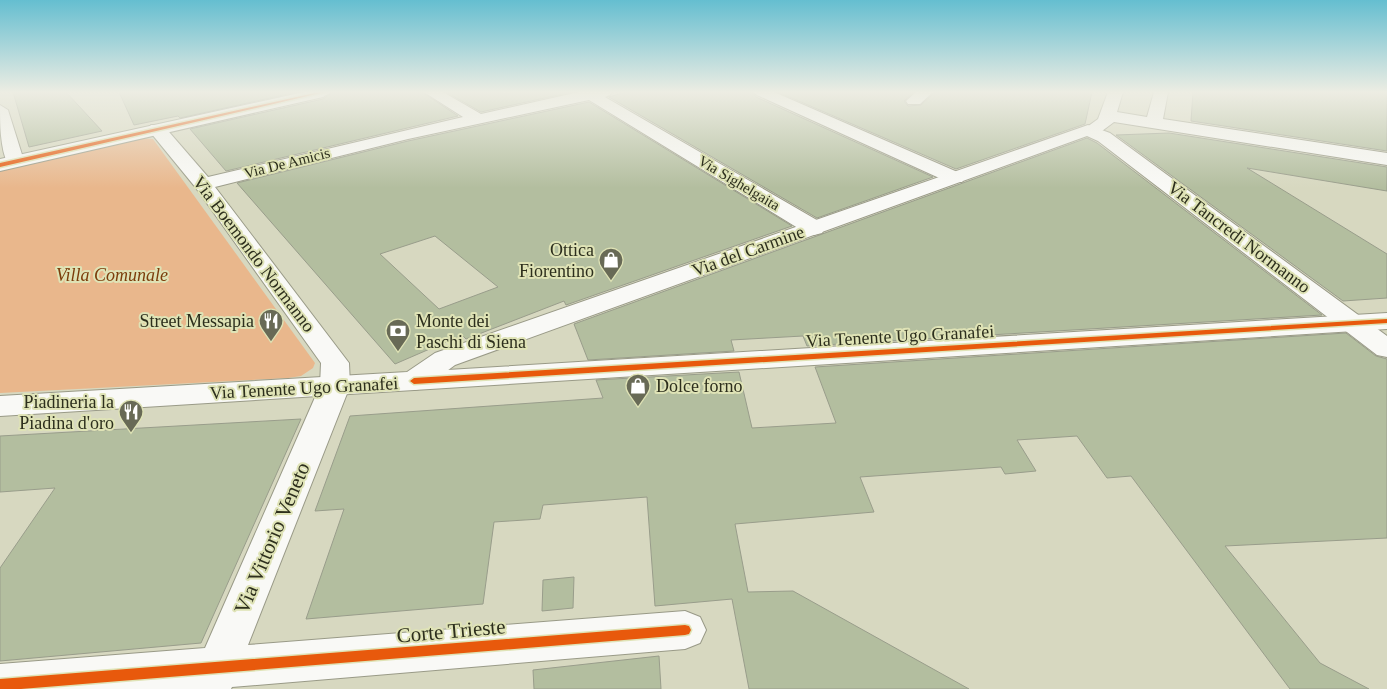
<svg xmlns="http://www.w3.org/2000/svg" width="1387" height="689" font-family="Georgia,serif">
  <rect width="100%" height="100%" fill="#d7d8c0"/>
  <path fill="#e9b78c" d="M141,138l12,1 162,224 -2,5 -12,8 -13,2 -288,15v-222z"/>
  <path fill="#b3be9f" stroke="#999d8b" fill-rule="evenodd" d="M13,92h53l36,39 -73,16z
    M119,92h178l-117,26 -2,-2 -44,9z
    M333,92h89l36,24 -232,55 -36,-42 133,-30z
    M446,92h53l4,2 12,-2h57l-91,20z
    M626,92h126l4,5 177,80 -116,41 -208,-121z
    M778,92h136l-10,9 4,5 13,-1 14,-13h157l-7,32 -129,45z
    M1193,92h194v59l-196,-30z
    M589,102l203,124 -226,79 -2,-4 -98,38 -4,-4 -67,29 -158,-181 171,-42zM435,236l63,51 -59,22 -59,-55z
    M1169,133l218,34v24l-140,-23 140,86v44l-44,3 -227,-166z
    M1087,138l10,5 225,172 -515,31 -4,-10 -72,4 3,11 -146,9 -14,-36z
    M1346,333l30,23 11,3v179l-162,8 95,117 49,26h-79l-159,-213 -24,2 -30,-42 -60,4 19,31 -31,3 -4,-7 -141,10 14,35 -139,12 13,68 45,-1 176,98h-220l-17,-90 -77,7 -8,-109 -104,8 -3,14 -46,3 -11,82 -177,15 38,-110 -29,2 35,-95 253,-18 -7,-18 143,-8 13,56 84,-5 -21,-56z
    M301,419l-100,224 -201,18v-93l55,-80 -55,4v-56z
    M574,577l-1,31 -31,3 1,-31z
    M659,656l2,33h-127l-1,-19z"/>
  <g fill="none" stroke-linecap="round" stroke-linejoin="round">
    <defs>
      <path id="minor" d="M424,92h19l38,22 98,-22h33l-2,3 -5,2 217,126 3,5 -3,5 -8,2 -8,-2 -217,-133 -181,39 -193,48 134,176 1,23 -102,259 437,-34 15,6 6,13 -6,13 -15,6 -453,38 -1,2h-231v-25l205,-16 115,-262 1,-23 -125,-175 -45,-55 -3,-4 3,-4h12l45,52 255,-60z
        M754,92h20l188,82 3,4 -3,4h-14l-191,-87z
        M916,92h17l-13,12h-12l-2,-3z
        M1108,92h15l-6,20 30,5 7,-25h14l-5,27 224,34v12l-273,-43 -12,9h-12l-3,-4 11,-8z
        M0,105l8,5 16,51 -2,4h-14c-8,-17 -8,-41 -8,-60z
        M1387,313v16l-973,61 -10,-2 -5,-7 5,-7 10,-2z"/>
      <path id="major" d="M304,92h27l-8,5 -323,74v-12z
        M1088,125l22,8 277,203v21l-10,-2 -279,-214 -11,-5 -632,229 -31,23 -10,2 -414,26v-20l407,-24 28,-19z"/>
    </defs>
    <use href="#minor" stroke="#999a87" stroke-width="2"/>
    <use href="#major" stroke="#999a87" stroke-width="2"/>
    <use href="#minor" fill="#f9f9f6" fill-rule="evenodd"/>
    <use href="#major" fill="#f9f9f6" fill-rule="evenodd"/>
    <defs>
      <path id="cycleway" d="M319,92h6l-325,75v-4z
        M1387,319v4l-973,61 -4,-3 4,-3z
        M685,625l4,1 2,4 -2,4 -4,1 -664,54h-21v-10z"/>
    </defs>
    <use href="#cycleway" stroke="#dfe3b6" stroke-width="3"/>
    <use href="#cycleway" fill="#e8590c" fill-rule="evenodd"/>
  </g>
  <linearGradient id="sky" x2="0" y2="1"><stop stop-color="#65bed0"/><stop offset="0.49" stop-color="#edede3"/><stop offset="1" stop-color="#edede3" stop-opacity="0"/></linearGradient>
  <rect width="1387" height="188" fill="url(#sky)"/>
  <defs>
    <symbol id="shop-pin" viewBox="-11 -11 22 30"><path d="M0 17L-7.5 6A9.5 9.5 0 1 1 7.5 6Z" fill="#686a56" stroke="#dfe3b6"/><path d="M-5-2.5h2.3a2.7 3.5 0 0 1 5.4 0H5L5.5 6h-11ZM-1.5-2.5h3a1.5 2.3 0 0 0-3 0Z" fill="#fff"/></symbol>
    <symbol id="restaurant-pin" viewBox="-11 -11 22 30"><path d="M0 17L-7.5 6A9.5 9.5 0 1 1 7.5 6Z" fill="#686a56" stroke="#dfe3b6"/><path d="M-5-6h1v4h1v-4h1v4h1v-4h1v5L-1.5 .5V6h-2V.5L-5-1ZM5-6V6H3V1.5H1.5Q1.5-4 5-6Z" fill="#fff"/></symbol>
    <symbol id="bank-pin" viewBox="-11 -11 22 30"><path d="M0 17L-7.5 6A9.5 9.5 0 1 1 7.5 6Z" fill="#686a56" stroke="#dfe3b6"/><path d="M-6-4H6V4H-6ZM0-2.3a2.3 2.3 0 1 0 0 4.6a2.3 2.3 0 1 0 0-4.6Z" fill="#fff"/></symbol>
  </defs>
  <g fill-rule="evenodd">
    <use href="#shop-pin" x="597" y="246" width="28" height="38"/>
    <use href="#restaurant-pin" x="257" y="307" width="28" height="38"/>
    <use href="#bank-pin" x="384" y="317" width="28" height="38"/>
    <use href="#shop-pin" x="624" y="372" width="28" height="38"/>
    <use href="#restaurant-pin" x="117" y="398" width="28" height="38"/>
  </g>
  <g text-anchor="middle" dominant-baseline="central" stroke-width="4" stroke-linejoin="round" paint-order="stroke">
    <g font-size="15" fill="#2d2f1d" stroke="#dfe3b6">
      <text transform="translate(287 163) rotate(-14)">Via De Amicis</text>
      <text transform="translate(739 183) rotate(31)">Via Sighelgaita</text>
    </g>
    <g font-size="18" fill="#2d2f1d" stroke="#dfe3b6">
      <text transform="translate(1239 237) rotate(37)">Via Tancredi Normanno</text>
      <text transform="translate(748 251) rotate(-20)">Via del Carmine</text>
      <text transform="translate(254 254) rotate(53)">Via Boemondo Normanno</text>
      <text transform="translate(900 336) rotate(-3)">Via Tenente Ugo Granafei</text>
      <text transform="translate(304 388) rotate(-3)">Via Tenente Ugo Granafei</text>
    </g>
    <g font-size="18" fill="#2d2f1d" stroke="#dfe3b6" text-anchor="end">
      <text x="594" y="250">Ottica<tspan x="594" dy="21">Fiorentino</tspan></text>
      <text x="254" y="321">Street Messapia</text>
      <text x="416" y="321" text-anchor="start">Monte dei<tspan x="416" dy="21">Paschi di Siena</tspan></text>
      <text x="656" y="386" text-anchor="start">Dolce forno</text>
      <text x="114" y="402">Piadineria la<tspan x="114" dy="21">Piadina d'oro</tspan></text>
    </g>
    <g font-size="18" font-style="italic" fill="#7c3d0b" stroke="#dfe3b6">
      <text x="112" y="275">Villa Comunale</text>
    </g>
    <g font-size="21" fill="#2d2f1d" stroke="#dfe3b6">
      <text transform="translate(272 538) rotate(-67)">Via Vittorio Veneto</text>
      <text transform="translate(451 631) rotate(-5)">Corte Trieste</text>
    </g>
  </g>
</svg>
